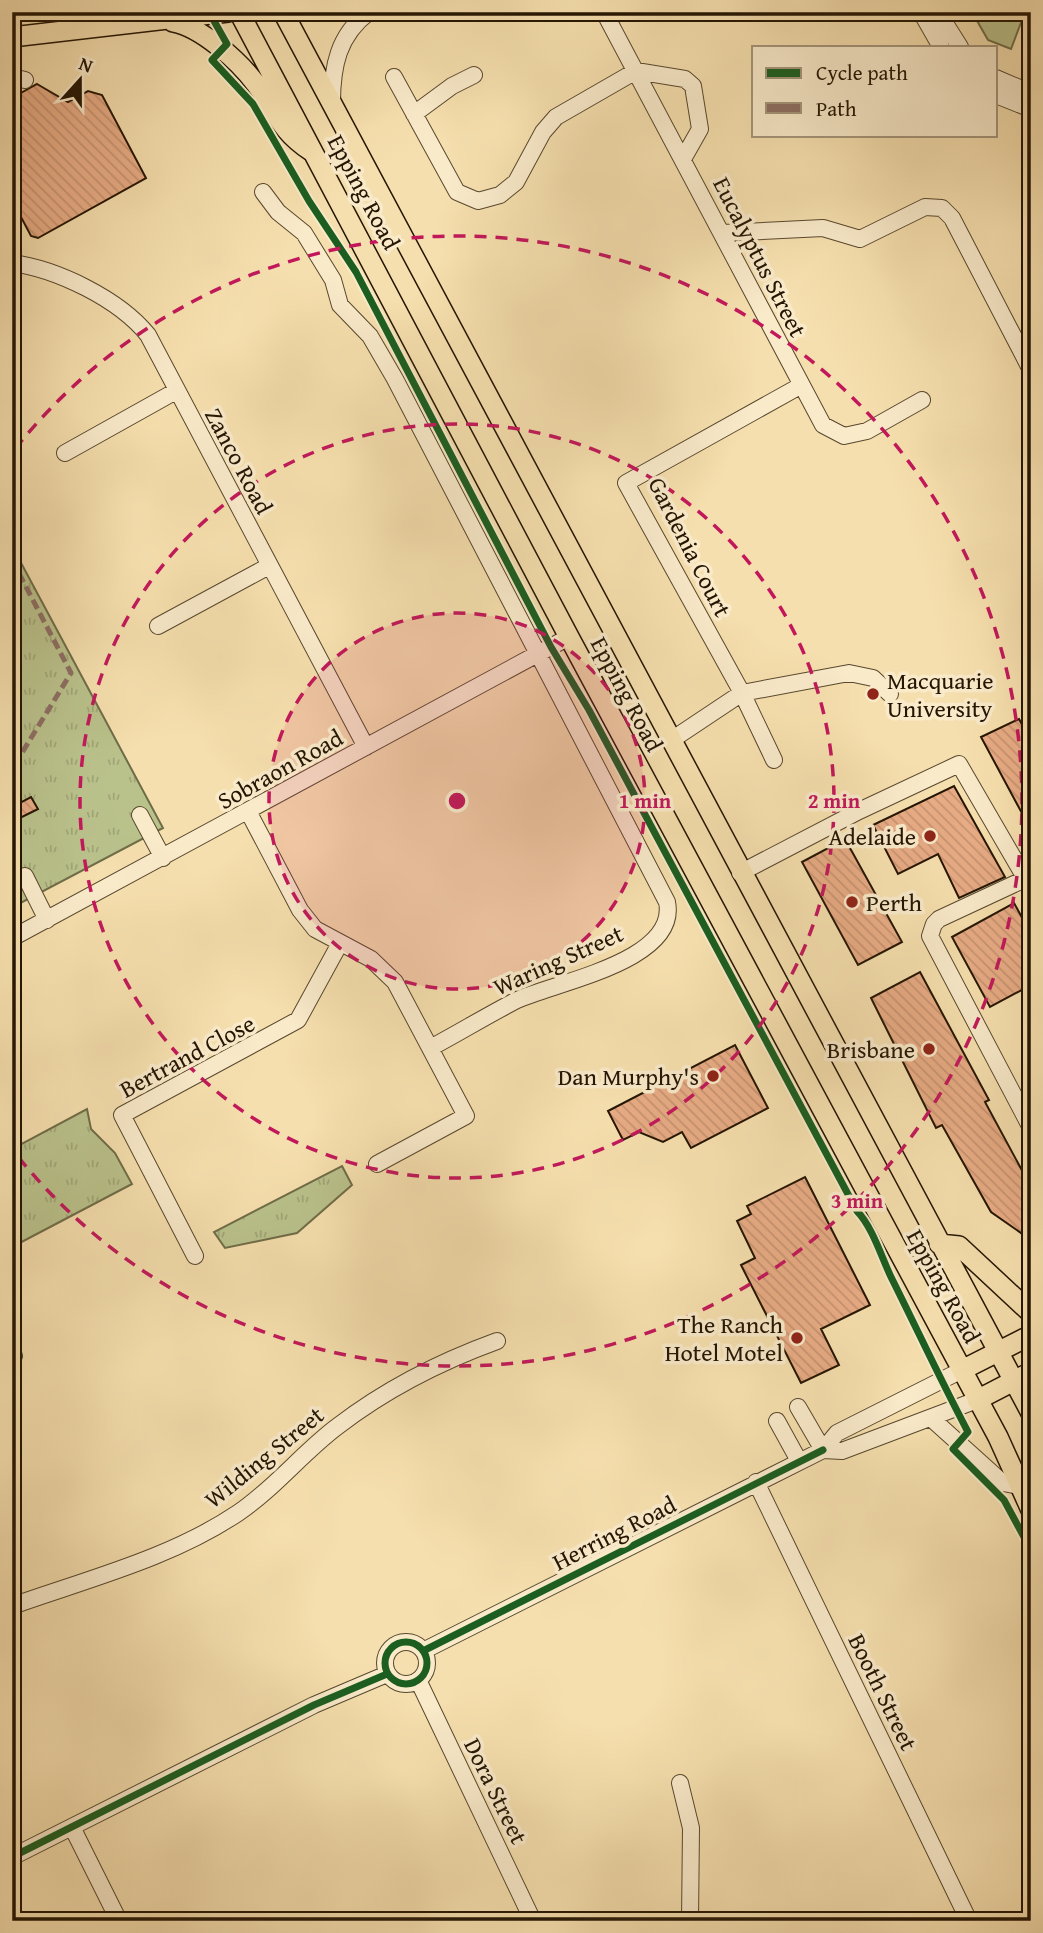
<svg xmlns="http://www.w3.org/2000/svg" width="1043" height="1933" font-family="'Gentium Book Plus',serif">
  <defs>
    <pattern id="park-tufts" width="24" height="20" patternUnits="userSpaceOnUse" patternTransform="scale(1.75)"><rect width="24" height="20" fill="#bac28c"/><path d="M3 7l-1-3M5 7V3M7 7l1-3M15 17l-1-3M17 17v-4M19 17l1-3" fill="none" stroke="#a0a677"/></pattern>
    <pattern id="building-back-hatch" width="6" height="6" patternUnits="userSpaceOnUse" patternTransform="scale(1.75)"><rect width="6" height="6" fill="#e8ac85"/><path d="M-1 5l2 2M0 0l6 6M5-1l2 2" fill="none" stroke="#c79371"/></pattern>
  </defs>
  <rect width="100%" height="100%" fill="#f6dfae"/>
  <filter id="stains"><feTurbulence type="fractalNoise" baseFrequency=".00286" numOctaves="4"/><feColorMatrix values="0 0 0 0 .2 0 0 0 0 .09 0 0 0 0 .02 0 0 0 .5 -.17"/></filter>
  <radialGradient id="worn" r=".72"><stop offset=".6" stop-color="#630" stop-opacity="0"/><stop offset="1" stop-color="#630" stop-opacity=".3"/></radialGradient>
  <path fill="#bac28c" stroke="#6f6c48" stroke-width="2" d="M972,12h53l-14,37 -23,-9z"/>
  <path fill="url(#park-tufts)" stroke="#6f6c48" stroke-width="2" d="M12,546l151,282 -148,78 -3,-5z
    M87,1109l4,20 24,24 17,31 -120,63v-98z
    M342,1166l10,19 -55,48 -72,15 -11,-16z"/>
  <path fill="url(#building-back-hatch)" stroke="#241503" stroke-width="2" d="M37,84l31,18 20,-11 14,4 44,83 -108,60 -7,-2 -19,-36v-102z
    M1019,719l12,22v89l-50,-93z
    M954,786l51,91 -46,21 -21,-44 -40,20 -25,-49z
    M31,797l7,12 -26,13v-15z
    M845,839l57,103 -44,23 -56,-103z
    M1014,903l17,31v51l-41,22 -38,-70z
    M920,972l69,128 -4,2 46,85v53l-40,-28 -49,-87 -6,3 -65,-130z
    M735,1045l33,63 -77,40 -9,-16 -19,10 -24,-10 -16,8 -15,-29z
    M805,1177l65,128 -49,24 18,36 -38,18 -60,-118 14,-7 -18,-37 14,-7 -4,-8z"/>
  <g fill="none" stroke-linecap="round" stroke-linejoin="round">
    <defs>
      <path id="minor" d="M604,12l219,413 21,11 23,-5 55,-31
        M921,12l20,35
        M938,12l22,35
        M12,77l13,3
        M394,77l63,115 21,9 22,-6 16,-13 27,-50 13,-15 80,-46 49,8 8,7 7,43 -17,30
        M996,78l35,15
        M996,95l35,14
        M332,103c0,-36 6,-68 37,-91
        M414,114l38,-28 22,-11
        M263,192l15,20 26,21 29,47 7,25 30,31 25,43 272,523c12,59 -111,80 -150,98 -29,15 -57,32 -85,47
        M723,233l100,-5 37,11 65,-32 17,1 10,10 79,152
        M12,263c45,6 107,36 136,72l218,412
        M65,453l111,-62
        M158,626l111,-60
        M670,741l72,-48 107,-20 24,5 17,16
        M774,760l-32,-67 -116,-210 174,-97
        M249,813l51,97 15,19 56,30 24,23 71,134 -89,48
        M140,815l23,43
        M740,873l119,-62 100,-47 72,124
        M25,876l22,44
        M1025,879l-86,40 -5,5 -4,12 101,192
        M12,938l557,-301
        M195,1256l-73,-141 176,-95 41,-75
        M12,1352l2,4
        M798,1407l25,43
        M932,1419l71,64 16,3
        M777,1421l22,40
        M823,1450l19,1 135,-51
        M756,1482l213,439
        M12,1606c76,-27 159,-48 226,-93 37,-25 65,-61 100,-87 47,-36 104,-65 159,-85
        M385 1663a21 21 0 1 1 42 0a21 21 0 1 1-42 0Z
        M423,1651l400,-201 14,-17 125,-63
        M418,1680l115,241
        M680,1783l11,45 -1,93
        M72,1827l47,94
        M12,1857l302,-152 73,-31"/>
      <path id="major" d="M239,12l330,625 429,800 33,73
        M283,12l748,1401
        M173,22c28,5 66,39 83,62 20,27 24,47 55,67
        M12,37l216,-25
        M939,1244l20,2 72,67
        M962,1370l69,-35
        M977,1400l54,-28"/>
    </defs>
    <use href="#minor" stroke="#58482e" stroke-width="18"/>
    <use href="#major" stroke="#241503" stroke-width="22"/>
    <use href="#minor" stroke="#f9eaca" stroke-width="16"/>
    <use href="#major" stroke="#f6dfae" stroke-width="19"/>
    <path stroke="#8d6e63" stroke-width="5" stroke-dasharray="10 5" stroke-linecap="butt" d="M12,560l59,113 -59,96"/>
    <defs>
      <path id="cycleway" d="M209,12l18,32 -15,16 41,44 56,97 47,71 195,375 38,63 268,501c16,17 24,45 34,66 26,52 50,104 77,155l-15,17 51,51 27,50
        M385 1663a21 21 0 1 1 42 0a21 21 0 1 1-42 0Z
        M423,1651l400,-201
        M12,1857l302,-152 73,-31"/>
    </defs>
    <use href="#cycleway" stroke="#f9eaca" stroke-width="11"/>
    <use href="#cycleway" stroke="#1b5e20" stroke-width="7"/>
  </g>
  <circle cx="457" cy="801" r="188" fill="#c2185b" fill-opacity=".12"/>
  <g fill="none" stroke="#c2185b" stroke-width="3.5" stroke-dasharray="12 9">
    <circle cx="457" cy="801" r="188"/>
    <circle cx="457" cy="801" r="377"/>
    <path d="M15 449A565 565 0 1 1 15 1153"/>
  </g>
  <g fill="#8f2418" stroke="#f9eaca" stroke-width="2.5">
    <circle cx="873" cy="694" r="7"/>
    <circle cx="930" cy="836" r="7"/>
    <circle cx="852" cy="902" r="7"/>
    <circle cx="929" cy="1049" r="7"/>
    <circle cx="713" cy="1076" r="7"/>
    <circle cx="797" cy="1338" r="7"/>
  </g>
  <g text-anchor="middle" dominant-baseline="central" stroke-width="7" stroke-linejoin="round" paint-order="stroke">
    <g font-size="24" fill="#241503" stroke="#f9eaca">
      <text transform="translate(364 192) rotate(62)">Epping Road</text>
      <text transform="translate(760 257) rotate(63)">Eucalyptus Street</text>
      <text transform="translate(239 461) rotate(62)">Zanco Road</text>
      <text transform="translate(690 547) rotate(63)">Gardenia Court</text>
      <text transform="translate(627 694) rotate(62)">Epping Road</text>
      <text transform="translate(280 769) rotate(-29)">Sobraon Road</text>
      <text transform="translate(558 960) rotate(-24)">Waring Street</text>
      <text transform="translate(187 1056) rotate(-28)">Bertrand Close</text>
      <text transform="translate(944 1286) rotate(61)">Epping Road</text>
      <text transform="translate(264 1457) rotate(-39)">Wilding Street</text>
      <text transform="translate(614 1533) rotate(-27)">Herring Road</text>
      <text transform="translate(883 1692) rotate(64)">Booth Street</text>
      <text transform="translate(496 1791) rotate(64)">Dora Street</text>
    </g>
    <g font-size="24" fill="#241503" stroke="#f9eaca" text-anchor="end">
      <text x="887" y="680" text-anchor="start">Macquarie<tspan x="887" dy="28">University</tspan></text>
      <text x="916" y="836">Adelaide</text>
      <text x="866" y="902" text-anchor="start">Perth</text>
      <text x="915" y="1049">Brisbane</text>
      <text x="699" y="1076">Dan Murphy's</text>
      <text x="783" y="1324">The Ranch<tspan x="783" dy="28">Hotel Motel</tspan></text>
    </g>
  </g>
  <circle cx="457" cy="801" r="10" fill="#c2185b" stroke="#f9eaca" stroke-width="3.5"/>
  <g font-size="21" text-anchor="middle" font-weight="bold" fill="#c2185b" stroke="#f9eaca" stroke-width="7" stroke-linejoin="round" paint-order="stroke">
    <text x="645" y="808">1 min</text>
    <text x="834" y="808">2 min</text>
    <text x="857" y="1208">3 min</text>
  </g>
  <rect width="1043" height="1933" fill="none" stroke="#f6dfae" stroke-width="42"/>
  <rect x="14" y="14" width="1015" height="1905" fill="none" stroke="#241503" stroke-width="3.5"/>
  <rect x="21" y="21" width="1001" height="1891" fill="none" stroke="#241503" stroke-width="2"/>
  <rect x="752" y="46" width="245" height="91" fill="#f9eaca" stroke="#a4957a" stroke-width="2"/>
  <rect x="766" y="68" width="35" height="10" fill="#1b5e20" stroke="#a4957a" stroke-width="2"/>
  <text x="816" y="80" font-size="21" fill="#241503">Cycle path</text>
  <rect x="766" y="103" width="35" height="10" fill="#8d6e63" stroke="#a4957a" stroke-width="2"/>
  <text x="816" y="116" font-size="21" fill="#241503">Path</text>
  <g transform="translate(80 80) rotate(21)" stroke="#f9eaca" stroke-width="5" paint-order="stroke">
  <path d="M0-5L12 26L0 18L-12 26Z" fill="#241503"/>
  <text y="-10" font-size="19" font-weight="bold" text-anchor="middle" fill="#241503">N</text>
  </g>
  <rect width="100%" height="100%" filter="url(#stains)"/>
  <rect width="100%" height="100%" fill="url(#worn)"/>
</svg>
